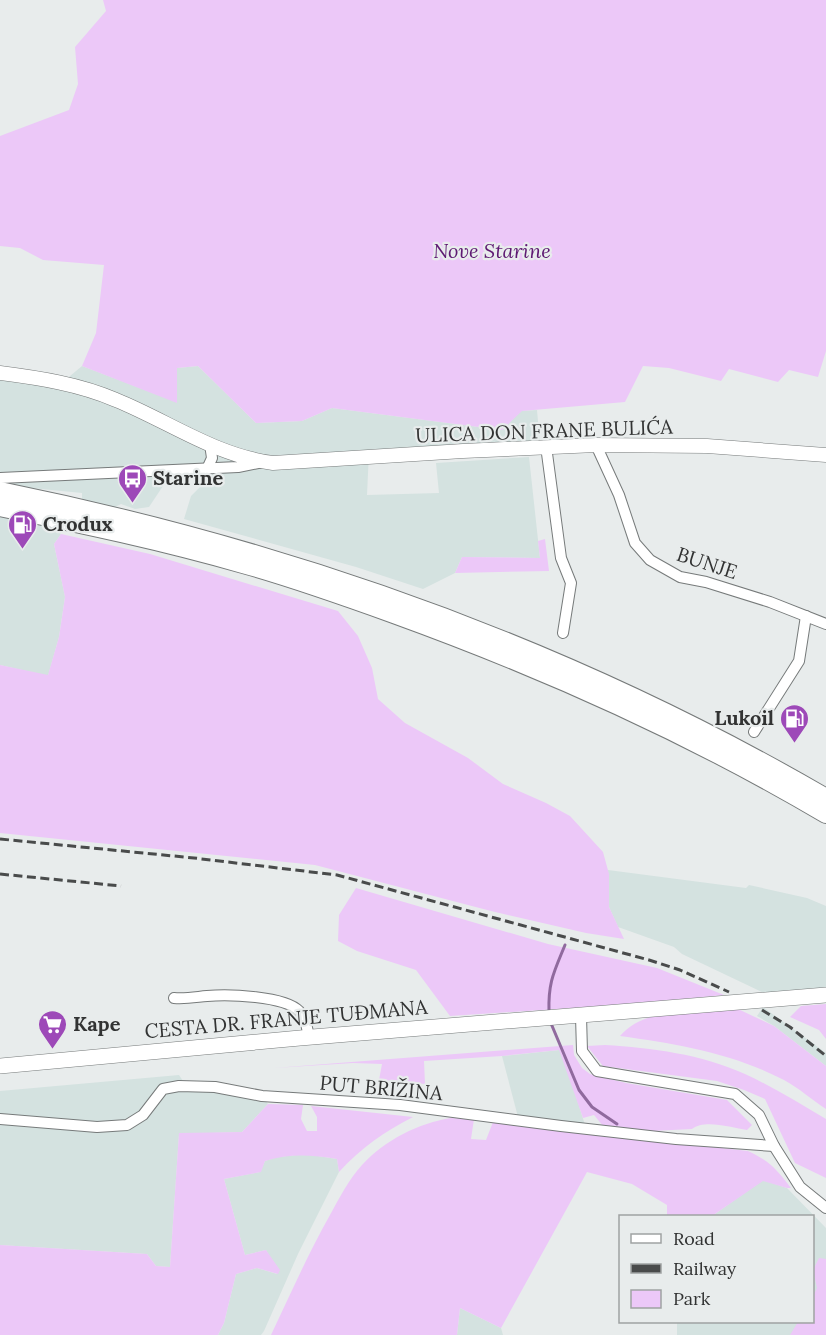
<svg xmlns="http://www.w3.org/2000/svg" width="826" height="1335" font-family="Lora,serif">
<rect width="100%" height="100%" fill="#e8ecec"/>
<g fill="#d4e2e0">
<path d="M82 366 177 402V368L198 366 256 423 302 421 332 408 502 430 521 411 537 410 540 444 369 452 367 495 439 493 436 463 529 457 540 558 462 557 455 573 423 589 356 567 184 519 191 496 204 483 195 478 167 480 149 507 135 509 121 504 111 509 82 502V493L11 486 0 482V377L58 386Z"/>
<path d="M0 514 50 524 61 534 54 544 65 597 59 637 48 676 0 665Z"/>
<path d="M608 870 746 888 749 885 807 898 826 906V988L766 994 682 954 674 947 618 927 609 907Z"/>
<path d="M763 1007 826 1053V1066L774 1026 757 1016Z"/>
<path d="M560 1050 574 1090 585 1125 518 1117 502 1056Z"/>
<path d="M179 1075 183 1081 216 1083 258 1091 268 1104 242 1132 179 1134 170 1267 156 1266 147 1254 0 1245V1091Z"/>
<path d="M305 1154 337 1159 339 1172 298 1254 264 1331 261 1335H218L224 1323 236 1274 257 1268 277 1274 266 1250 245 1255 224 1179 260 1172 265 1161 277 1157Z"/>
<path d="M763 1180 787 1188 826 1228V1335H677V1322H812V1216H712Z"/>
<path d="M460 1308 501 1328 503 1335H457Z"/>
</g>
<g fill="#ecc8f8">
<path d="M103 0H826V351L818 377 789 370 778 382 729 369 721 381 669 368 643 366 625 402 522 411 502 430 332 408 302 421 256 423 198 366 177 368V403L82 366 96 333 104 265 43 260 20 248 0 246V136L69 110 78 84 75 47 106 11Z"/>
<path d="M61 534 150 554 338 611 358 636 372 668 378 699 405 723 468 758 503 784 546 803 570 816 603 852 609 874V907L624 939 586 933 491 911 315 865 0 833V665L48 675 59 637 65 597 54 544Z"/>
<path d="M545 539 549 571 455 573 462 557 540 558 538 541Z"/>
<path d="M356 888 548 944 657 968 724 995 631 1004 450 1016 416 970 357 951 338 941 339 915Z"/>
<path d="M826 1004V1039L819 1030 790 1017 801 1006Z"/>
<path d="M738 1009 774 1026 826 1066V1109C812 1100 799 1088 784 1080 732 1053 677 1044 620 1036 645 1006 702 1011 738 1009Z"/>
<path d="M573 1045 574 1055 582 1068 590 1074 626 1083 727 1100 752 1125 747 1130C732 1128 705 1119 692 1129L652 1131 603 1126 594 1115 583 1118 559 1050 502 1056 424 1061 425 1084 379 1080 382 1064 353 1063 274 1068Z"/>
<path d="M605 1045C652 1048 701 1054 745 1074 773 1087 799 1103 826 1119V1178L795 1163 765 1099 744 1090 717 1081 603 1066 587 1046Z"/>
<path d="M268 1104 303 1105 301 1119 307 1131H317V1117L311 1106 413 1117C385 1131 361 1148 339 1172L337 1159C312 1155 290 1153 265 1161L261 1172 224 1179 245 1255 266 1250 280 1270 278 1274 257 1268 236 1274 224 1323 218 1335H0V1245L147 1254 156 1266 170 1267 179 1133 242 1132Z"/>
<path d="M451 1118 474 1119 471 1139 486 1140 493 1122 748 1151C771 1162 776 1169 791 1188H787L763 1181 712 1216H667V1205L632 1184 587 1172 501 1328 460 1308 457 1335H271C290 1295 308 1254 330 1215 340 1197 349 1179 362 1165 385 1140 419 1123 451 1118Z"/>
<path d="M819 1258 826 1259V1335H790L798 1322H812L813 1296 817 1288 813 1270Z"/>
</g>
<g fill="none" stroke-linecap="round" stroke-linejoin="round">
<g stroke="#906a9e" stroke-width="3">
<path d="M549 1012C548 982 554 972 565 945"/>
<path d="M550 1021 579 1090 592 1107 617 1124"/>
</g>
<defs>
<g id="minor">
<path d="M596 445 619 495 635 543 650 560 680 577 706 582 770 602 826 624"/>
<path d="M546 446 561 558 571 583 563 633"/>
<path d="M207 469 212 458 210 444"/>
<path d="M0 478 238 467 263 462"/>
<path d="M754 732 799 661 806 616"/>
<path d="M174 998C186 999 196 997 207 996 228 994 285 996 299 1011 306 1018 307 1028 309 1037"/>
<path d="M581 1016 582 1051 597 1071 735 1094 759 1115 774 1146 800 1187 826 1208"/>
<path d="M0 1119 97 1127 127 1125 143 1115 163 1089 179 1086 215 1087 262 1096 400 1105 561 1126 676 1139 774 1146"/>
</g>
<path id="tertiary" d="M0 373C39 378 79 384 116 400 168 421 216 456 273 463L463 451 596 445 707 446 826 455"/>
<path id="secondary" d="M0 1066 300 1038 826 995"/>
<g id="trunk">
<path d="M0 491C290 550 570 649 826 798"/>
<path d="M0 507C82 524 163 541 243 564 294 578 344 596 394 614 543 668 689 733 826 814"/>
</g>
</defs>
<use href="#minor" stroke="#767a7a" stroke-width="12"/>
<use href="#tertiary" stroke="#767a7a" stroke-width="15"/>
<use href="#secondary" stroke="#767a7a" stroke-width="16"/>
<use href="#trunk" stroke="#767a7a" stroke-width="20"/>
<use href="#minor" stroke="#fff" stroke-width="10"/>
<use href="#tertiary" stroke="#fff" stroke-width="14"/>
<use href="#secondary" stroke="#fff" stroke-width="15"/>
<use href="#trunk" stroke="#fff" stroke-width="18"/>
<g stroke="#494b4b" stroke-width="3" stroke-dasharray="9 4.5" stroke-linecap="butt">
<path d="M0 839 194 858 337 875 649 960 680 970 729 992"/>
<path d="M0 874 121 886"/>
<path d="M762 1010 790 1027 826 1056"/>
</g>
</g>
<defs>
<symbol id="bus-pin" viewBox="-11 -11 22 30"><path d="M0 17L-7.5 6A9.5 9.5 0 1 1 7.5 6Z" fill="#9d49b8" stroke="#e8ecec"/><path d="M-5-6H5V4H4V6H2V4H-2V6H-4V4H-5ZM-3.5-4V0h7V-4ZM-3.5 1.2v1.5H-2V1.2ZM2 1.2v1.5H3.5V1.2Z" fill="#fff"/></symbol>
<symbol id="fuel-pin" viewBox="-11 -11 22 30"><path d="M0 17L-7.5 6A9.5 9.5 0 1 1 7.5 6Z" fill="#9d49b8" stroke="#e8ecec"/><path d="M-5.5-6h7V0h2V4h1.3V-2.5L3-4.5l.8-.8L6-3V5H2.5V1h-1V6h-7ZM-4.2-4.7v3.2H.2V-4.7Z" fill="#fff"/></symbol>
<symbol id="supermarket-pin" viewBox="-11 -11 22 30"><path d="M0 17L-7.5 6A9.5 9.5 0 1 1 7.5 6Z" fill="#9d49b8" stroke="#e8ecec"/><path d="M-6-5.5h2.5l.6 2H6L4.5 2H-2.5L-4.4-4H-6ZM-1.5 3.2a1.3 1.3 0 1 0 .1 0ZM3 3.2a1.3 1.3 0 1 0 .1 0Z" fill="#fff"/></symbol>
</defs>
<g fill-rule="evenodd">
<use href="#bus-pin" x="116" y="462" width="33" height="45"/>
<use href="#fuel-pin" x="6" y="508" width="33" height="45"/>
<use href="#fuel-pin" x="778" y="702" width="33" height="45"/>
<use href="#supermarket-pin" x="36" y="1008" width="33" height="45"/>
</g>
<g text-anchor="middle" stroke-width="4.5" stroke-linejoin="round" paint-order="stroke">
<g font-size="20" font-style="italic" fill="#5e1972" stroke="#e8ecec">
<text x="492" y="258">Nove Starine</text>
</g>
<g font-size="20" fill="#323333" stroke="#e8ecec">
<text transform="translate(544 431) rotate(-2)" y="7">ULICA DON FRANE BULIĆA</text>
<text transform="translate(707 563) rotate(18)" y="7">BUNJE</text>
<text transform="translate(286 1019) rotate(-5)" y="7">CESTA DR. FRANJE TUĐMANA</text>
<text transform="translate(381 1088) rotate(5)" y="7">PUT BRIŽINA</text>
</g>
<g font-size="20" font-weight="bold" fill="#323333" stroke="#e8ecec" text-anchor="start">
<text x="153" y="485">Starine</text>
<text x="43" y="531">Crodux</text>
<text x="774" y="725" text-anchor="end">Lukoil</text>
<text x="73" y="1031">Kape</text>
</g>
</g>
<rect x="619" y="1215" width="195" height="108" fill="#e8ecec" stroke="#9fa2a2" stroke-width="1.5"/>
<rect x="631" y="1234" width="30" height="9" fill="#ffffff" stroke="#9fa2a2" stroke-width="1.5"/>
<text x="673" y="1245" font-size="18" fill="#323333">Road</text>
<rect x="631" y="1264" width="30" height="9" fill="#494b4b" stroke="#9fa2a2" stroke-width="1.5"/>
<text x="673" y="1275" font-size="18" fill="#323333">Railway</text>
<rect x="631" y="1290" width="30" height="18" fill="#ecc8f8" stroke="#9fa2a2" stroke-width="1.5"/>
<text x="673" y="1305" font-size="18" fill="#323333">Park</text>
</svg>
